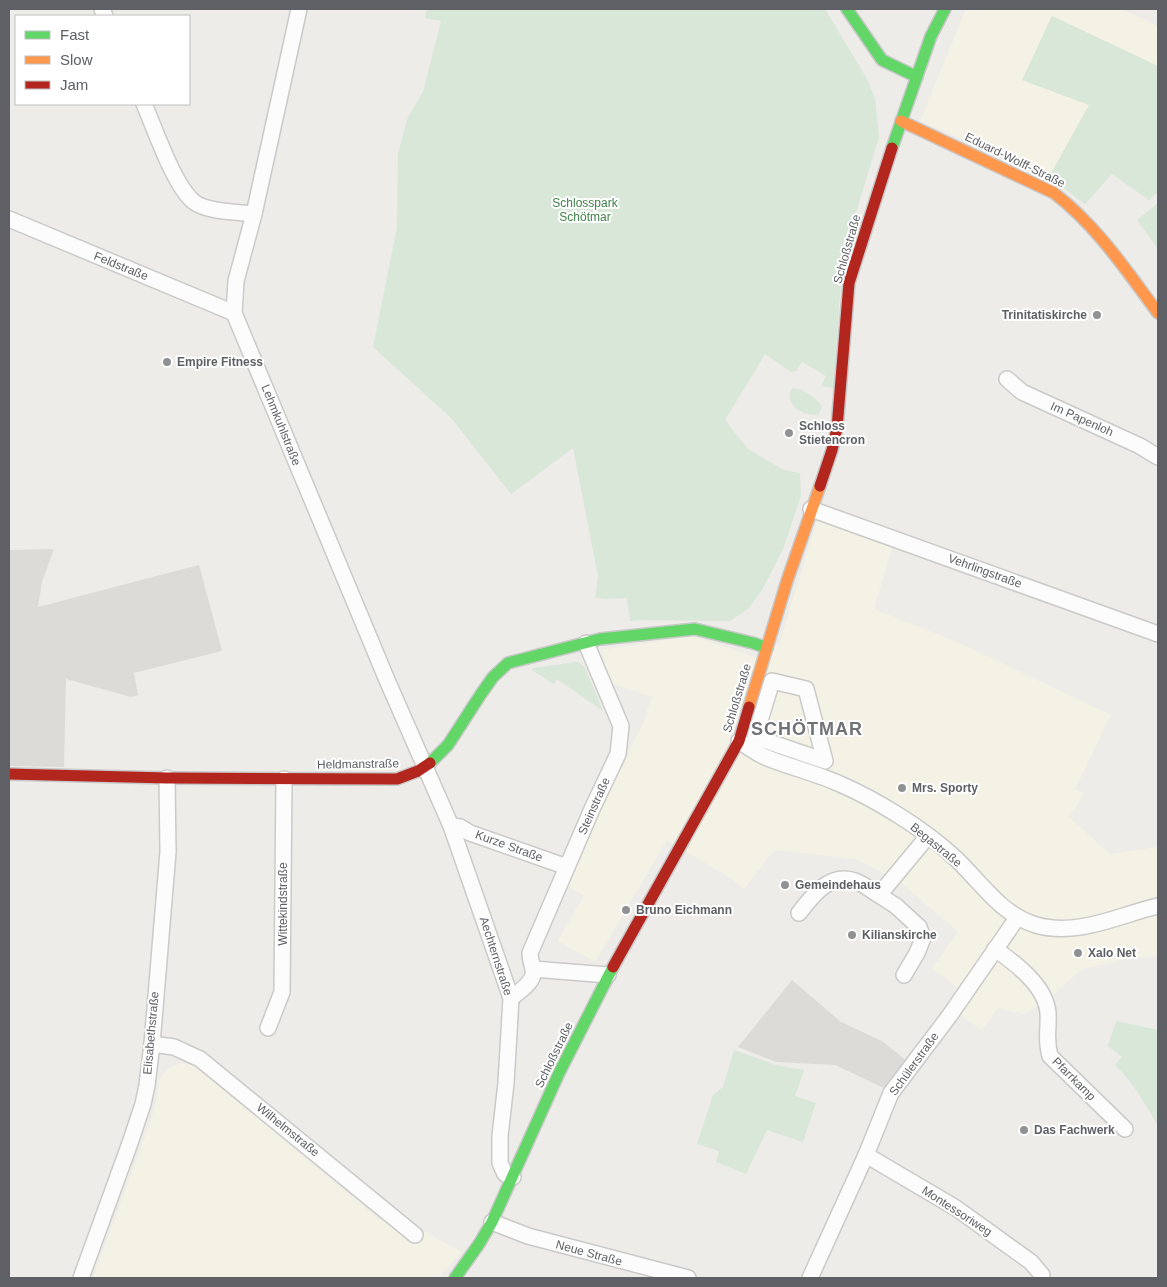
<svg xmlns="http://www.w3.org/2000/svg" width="1167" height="1287" font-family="Arial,sans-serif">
<rect width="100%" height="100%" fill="#edece8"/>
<g fill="#f4f2e4">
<path d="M966 9H1121L1158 26V66L1052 16 1090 105 1049 177 920 121Z"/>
<path d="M818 517 893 544 874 609 957 642 1111 715 1075 789 1084 794 1069 817 1110 854 1158 847V956L1131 958 1082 969 1047 1000 1024 1014 998 1008 982 1030 956 1012 968 995 932 969 958 932 899 881 856 859 774 850 744 889 727 876 667 840 595 962 558 941 584 895 564 884 642 726 652 697 611 683 601 650 692 636 758 658 780 642Z"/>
<path d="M182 1063 194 1066 380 1220 392 1206 420 1229 462 1252 438 1278H93L154 1112 160 1078 169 1068Z"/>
</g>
<path fill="#dcdbd8" d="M54 549 42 582 38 607 199 565 222 651 134 673 138 695 131 697 66 679 64 767 9 766V550Z"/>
<path fill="#dddbd7" d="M792 980 841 1022 882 1041 907 1061 886 1089 835 1065 776 1062 738 1047Z"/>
<g fill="#d8e7d7">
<path d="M427 9H825L867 79 875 99 879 137 843 255 833 388 821 386 826 376 802 362 796 371 791 372 765 354 725 420 748 449 784 470 800 473 801 496 783 549 762 590 749 608 730 621 642 620 630 621 627 598 606 599 595 598 598 576 573 448 511 494 452 419 373 347 397 227 398 153 408 117 423 92 441 21 425 18Z"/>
<path d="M1052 16 1158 66V192L1149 200 1112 174 1085 204 1049 177 1089 105 1022 80Z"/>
<path d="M1158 203V249L1137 220Z"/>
<path d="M792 388C805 390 814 396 822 406L819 414C805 418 782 404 792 388Z"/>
<path d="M576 662 580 663 585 668 603 711 557 679 554 684 532 670 533 668Z"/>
<path d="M1116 1021 1158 1030V1126C1145 1104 1134 1083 1115 1065L1122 1057 1108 1046Z"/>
<path d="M734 1050 776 1065 804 1070 795 1096 816 1103 803 1142 767 1130 746 1174 716 1162 719 1151 697 1144 713 1095 723 1087Z"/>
</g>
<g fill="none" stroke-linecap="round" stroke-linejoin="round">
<defs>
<g id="street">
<path d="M102 9 105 16"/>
<path d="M299 9 254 214 236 281 234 313 387 680 451 826 511 998 506 1083 500 1136V1163L505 1174 513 1177"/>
<path d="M144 104C155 129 174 186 194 202 207 212 237 212 254 214"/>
<path d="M9 219 234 313"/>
<path d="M1007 379 1022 392 1140 446 1158 457"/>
<path d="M811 509 1158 634"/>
<path d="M772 681 806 689 825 761 755 737Z"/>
<path d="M739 741C747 746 756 753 765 757 789 767 816 773 840 784 877 800 922 828 952 855 979 879 999 914 1036 925 1077 937 1119 915 1158 906"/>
<path d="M451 826 460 827 470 833 567 867"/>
<path d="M799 913C812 896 830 872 855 881 864 884 872 891 879 895"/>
<path d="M995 949C1015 963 1046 986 1048 1013 1049 1031 1045 1038 1050 1056L1125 1129"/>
<path d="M533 969 608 975"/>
<path d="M904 975 917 953 923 938 919 927 896 906 879 895 928 836"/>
<path d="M511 998C519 992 536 981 533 969 532 963 530 960 530 953L592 809 618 754 621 726 586 643"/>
<path d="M268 1028 282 992 284 779"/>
<path d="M152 1044 174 1047 200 1059 415 1235"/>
<path d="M866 1155 956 1208 1031 1262 1042 1275"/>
<path d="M492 1222 528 1236 688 1278"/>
<path d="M81 1278 130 1143 143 1104 147 1085 152 1044 168 852 167 778"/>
<path d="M810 1278 866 1155 891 1093 950 1015 1017 918"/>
</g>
<g id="fast">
<path d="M847 9 882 60 917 77"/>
<path d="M892 148 931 36 945 9"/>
<path d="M430 763 448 745 481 694 493 677 508 663 600 639 695 629 753 643 767 648"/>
<path d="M455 1278 479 1244 492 1222 559 1073 613 967"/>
</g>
<g id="slow">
<path d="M901 121 1054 193C1097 226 1126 270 1158 313"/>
<path d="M749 707 787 581 820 486"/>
</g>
<g id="jam">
<path d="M820 486 832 450 837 428 849 283 892 148"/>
<path d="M9 774 167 778 397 779 418 771 430 763"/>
<path d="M613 967 739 741 749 707"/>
</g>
</defs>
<use href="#street" stroke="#cacac9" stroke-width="18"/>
<use href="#fast" stroke="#c8c8c9" stroke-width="14"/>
<use href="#slow" stroke="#c8c8c9" stroke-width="14"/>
<use href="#jam" stroke="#c8c8c9" stroke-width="14"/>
<use href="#street" stroke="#fcfcfc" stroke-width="15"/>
<use href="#fast" stroke="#63d668" stroke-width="11"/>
<use href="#slow" stroke="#ff974d" stroke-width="11"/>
<use href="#jam" stroke="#b3261e" stroke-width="11"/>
</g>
<g fill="#909193" stroke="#fff" stroke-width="2">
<circle cx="1097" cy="315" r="5"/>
<circle cx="167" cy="362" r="5"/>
<circle cx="789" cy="433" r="5"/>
<circle cx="902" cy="788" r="5"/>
<circle cx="785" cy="885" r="5"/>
<circle cx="626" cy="910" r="5"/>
<circle cx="852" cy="935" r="5"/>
<circle cx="1078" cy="953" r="5"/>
<circle cx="1024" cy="1130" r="5"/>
</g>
<g text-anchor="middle" stroke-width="4" stroke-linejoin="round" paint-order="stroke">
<g font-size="12" fill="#5e6065" stroke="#fff">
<text transform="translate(1015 160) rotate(26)" y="4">Eduard-Wolff-Straße</text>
<text transform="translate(847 249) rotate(-74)" y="4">Schloßstraße</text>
<text transform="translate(121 266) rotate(22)" y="4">Feldstraße</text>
<text transform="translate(1082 419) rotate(24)" y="4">Im Papenloh</text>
<text transform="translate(281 425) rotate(68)" y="4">Lehmkuhlstraße</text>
<text transform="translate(985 571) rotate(20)" y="4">Vehrlingstraße</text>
<text transform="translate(737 698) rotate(-73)" y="4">Schloßstraße</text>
<text transform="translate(358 764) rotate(-1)" y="4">Heldmanstraße</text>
<text transform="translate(594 806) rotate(-66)" y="4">Steinstraße</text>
<text transform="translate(936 845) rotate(39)" y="4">Begastraße</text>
<text transform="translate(509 846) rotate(20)" y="4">Kurze Straße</text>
<text transform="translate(283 904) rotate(-90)" y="4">Wittekindstraße</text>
<text transform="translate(496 956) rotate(72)" y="4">Aechternstraße</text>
<text transform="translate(151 1033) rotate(-85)" y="4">Elisabethstraße</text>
<text transform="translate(554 1055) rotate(-64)" y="4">Schloßstraße</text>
<text transform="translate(914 1064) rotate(-54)" y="4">Schülerstraße</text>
<text transform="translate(1074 1079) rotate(45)" y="4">Pfarrkamp</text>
<text transform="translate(288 1130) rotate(39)" y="4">Wilhelmstraße</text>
<text transform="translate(957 1211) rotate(33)" y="4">Montessoriweg</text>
<text transform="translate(589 1253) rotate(15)" y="4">Neue Straße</text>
</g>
<g font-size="12" fill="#41814a" stroke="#fff">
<text x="585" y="207">Schlosspark<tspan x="585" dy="14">Schötmar</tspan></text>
</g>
<g font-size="12" font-weight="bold" fill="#5e6065" stroke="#fff" text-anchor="start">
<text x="1087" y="319" text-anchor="end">Trinitatiskirche</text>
<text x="177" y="366">Empire Fitness</text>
<text x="799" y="430">Schloss<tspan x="799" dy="14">Stietencron</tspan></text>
<text x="912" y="792">Mrs. Sporty</text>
<text x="795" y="889">Gemeindehaus</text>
<text x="636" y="914">Bruno Eichmann</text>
<text x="862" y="939">Kilianskirche</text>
<text x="1088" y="957">Xalo Net</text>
<text x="1034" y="1134">Das Fachwerk</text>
</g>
<g font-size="18" font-weight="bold" letter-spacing="1" fill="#6f7277" stroke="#fff">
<text x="807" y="735">SCHÖTMAR</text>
</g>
</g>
<rect width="1167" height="1287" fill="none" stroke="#5e6065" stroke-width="20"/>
<rect x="15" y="15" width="175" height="90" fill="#ffffff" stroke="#bfbfc1"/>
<rect x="25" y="31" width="25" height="8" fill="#63d668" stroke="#bfbfc1"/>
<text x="60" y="40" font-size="15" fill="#5e6065">Fast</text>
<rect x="25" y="56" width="25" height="8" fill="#ff974d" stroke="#bfbfc1"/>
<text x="60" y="65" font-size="15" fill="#5e6065">Slow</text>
<rect x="25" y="81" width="25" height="8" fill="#b3261e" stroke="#bfbfc1"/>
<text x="60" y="90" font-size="15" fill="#5e6065">Jam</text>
</svg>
